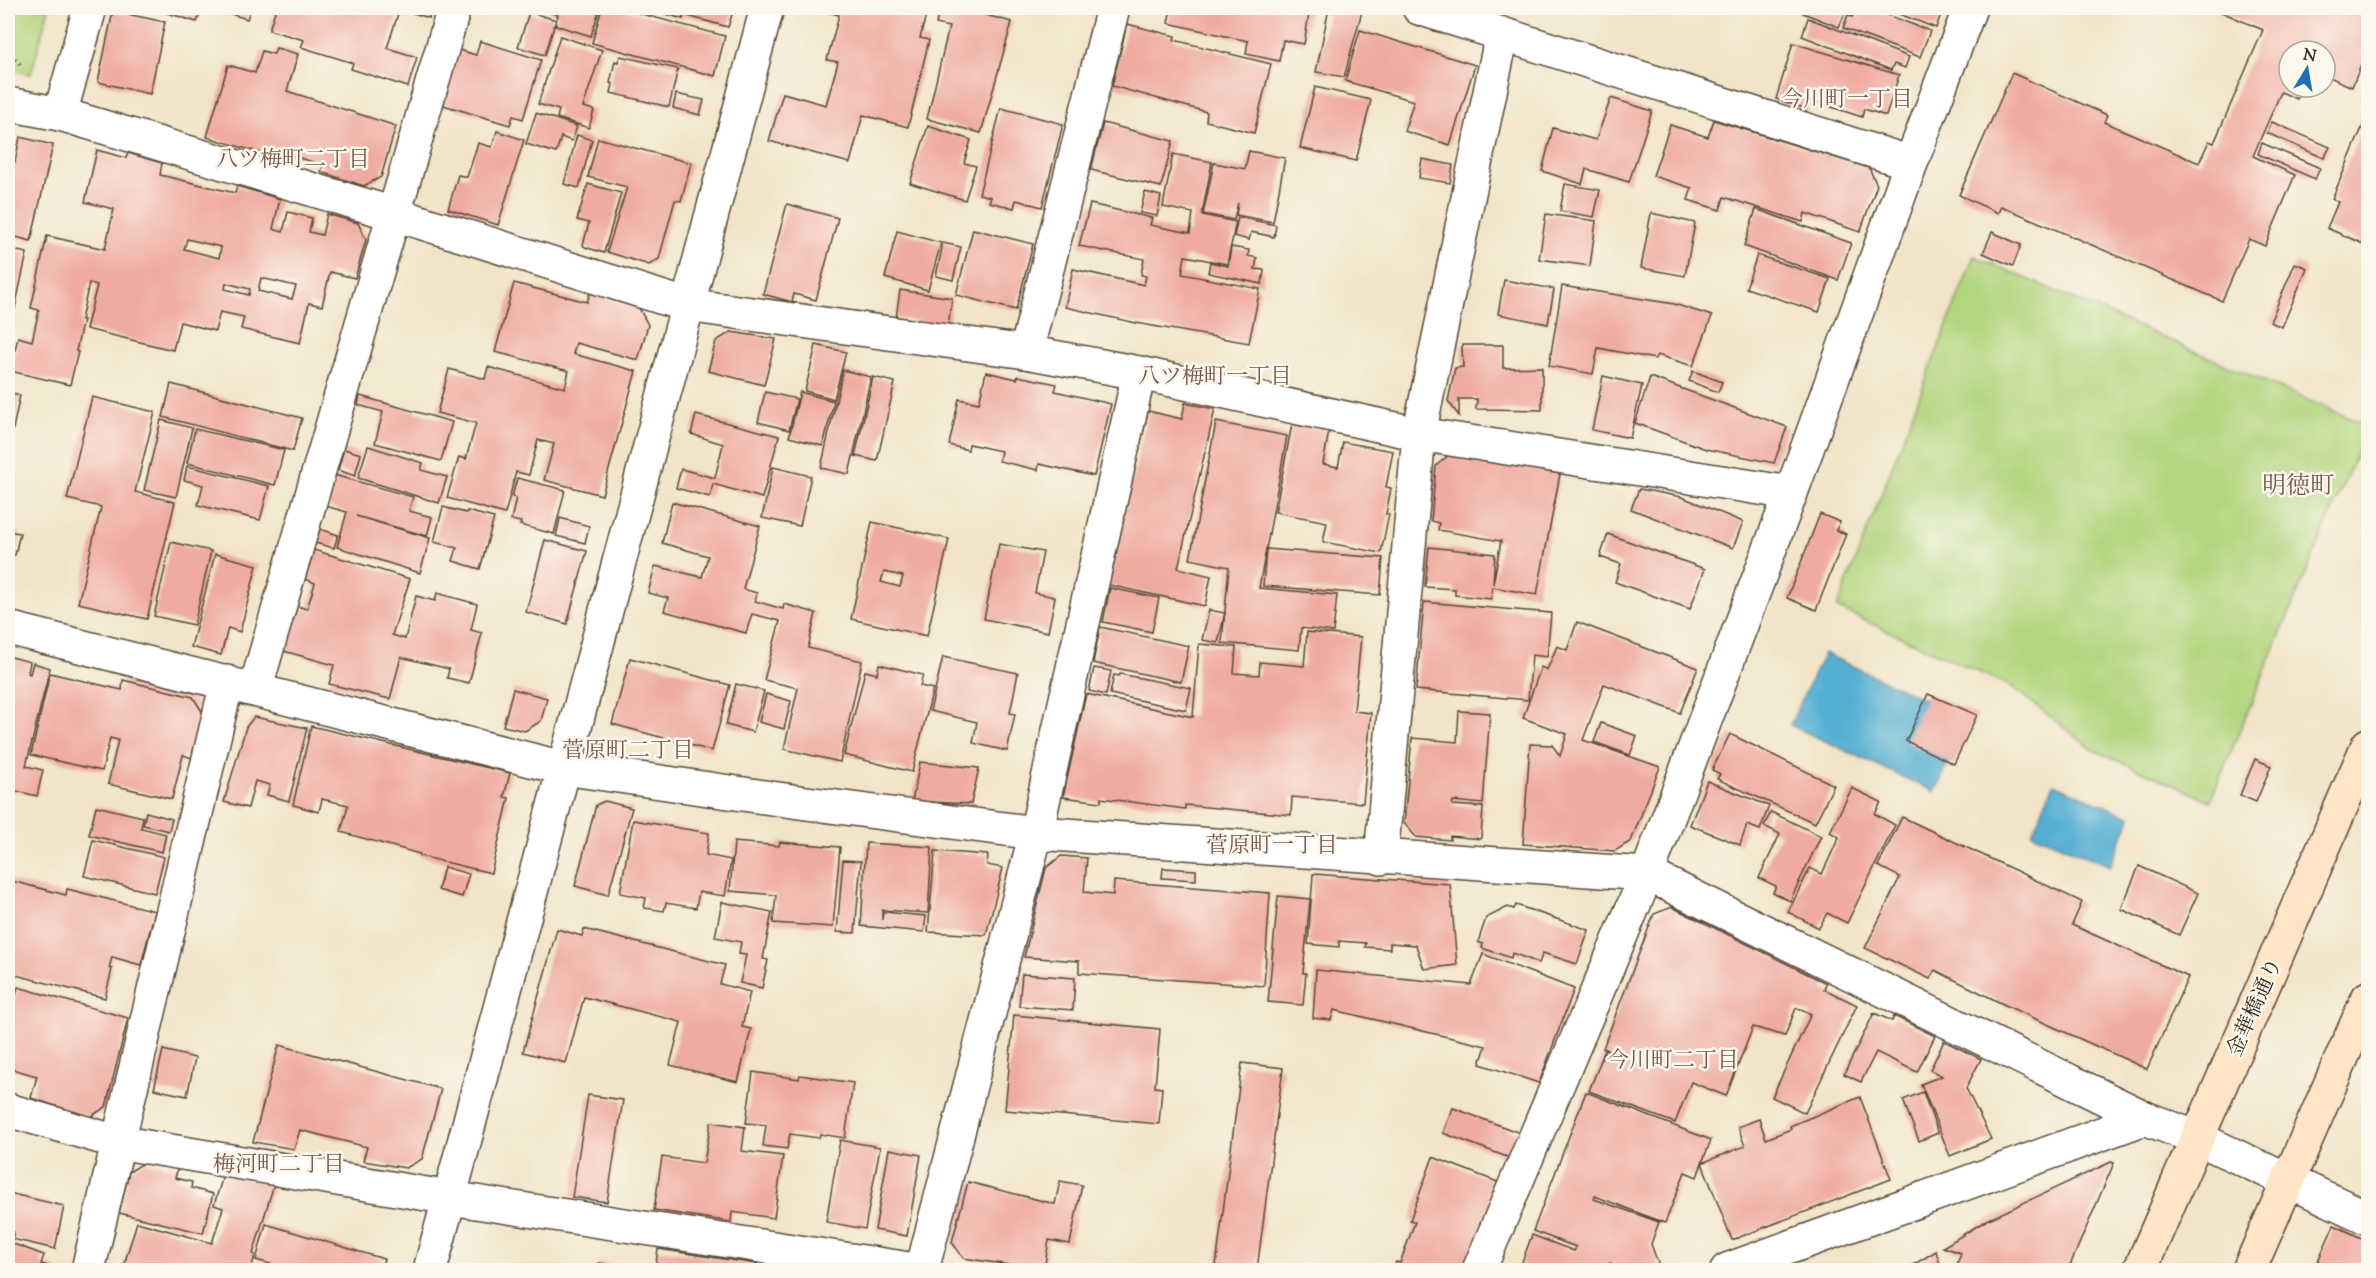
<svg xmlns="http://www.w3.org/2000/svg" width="2376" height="1278" font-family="'Sorts Mill Goudy','Noto Serif JP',serif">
<rect width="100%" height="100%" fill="#fbf7ec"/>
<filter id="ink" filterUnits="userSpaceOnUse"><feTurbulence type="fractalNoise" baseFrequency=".0167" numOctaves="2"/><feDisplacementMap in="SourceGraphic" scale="12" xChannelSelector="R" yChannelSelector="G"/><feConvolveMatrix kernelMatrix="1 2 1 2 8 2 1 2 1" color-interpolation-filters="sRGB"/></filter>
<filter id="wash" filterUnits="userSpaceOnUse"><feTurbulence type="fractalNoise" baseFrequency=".008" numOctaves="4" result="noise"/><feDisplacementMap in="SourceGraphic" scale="24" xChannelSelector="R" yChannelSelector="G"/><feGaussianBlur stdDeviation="1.35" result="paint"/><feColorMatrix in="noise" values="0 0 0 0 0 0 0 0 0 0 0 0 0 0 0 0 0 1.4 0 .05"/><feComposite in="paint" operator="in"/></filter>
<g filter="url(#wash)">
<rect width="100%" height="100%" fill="#f1e4c8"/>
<g fill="#b2d67f" stroke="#76804e" stroke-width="1.5">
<path d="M8 8H49L31 74 8 69Z"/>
<path d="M1974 256 2368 426 2210 801 2092 749 2012 687 1837 608Z"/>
</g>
<g fill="#55afd2" stroke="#486c78" stroke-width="1.5">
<path d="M1824 653 1969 720 1935 792 1790 725Z"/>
<path d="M2054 784 2131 817 2110 866 2032 833Z"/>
</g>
<g id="blocks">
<g fill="#efaba1" fill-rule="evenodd">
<path d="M151 8H202L197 22Z"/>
<path d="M212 8H251L247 19Z"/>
<path d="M276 8H376L398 14 387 48 417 57 408 87 351 69 353 63 301 47 304 40 269 30Z"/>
<path d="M397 8H432L429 18Z"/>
<path d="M536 8H600L591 36 555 25 558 15Z"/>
<path d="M602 8H619L725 36 715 76 592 43Z"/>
<path d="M645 8H734L728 27 684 15 683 19Z"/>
<path d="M825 8H928L920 38 929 40 908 127 863 115 850 163 769 141 783 93 826 105 838 62 827 60 839 15 824 11Z"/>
<path d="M940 8H968L967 10 1012 22 981 133 927 119 949 27 936 24Z"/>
<path d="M1171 8H1310L1304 44 1283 40 1279 61 1246 54 1248 41 1168 23Z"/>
<path d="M1329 8H1345L1362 11 1344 77 1316 72Z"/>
<path d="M1805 8H1847L1839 27 1803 13Z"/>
<path d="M1855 8H1869L1930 31 1920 57 1843 28 1848 15 1852 17Z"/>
<path d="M1883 8H1943L1936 28Z"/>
<path d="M2212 8H2368V48L2352 87 2325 75V51H2289V63L2285 72 2289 74V87H2302L2297 99 2281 92 2253 156 2295 175 2265 246 2249 239 2222 301 2001 206 1998 213 1959 195 2012 73 2107 115 2104 122 2199 163 2209 141 2214 143 2263 30Z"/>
<path d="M113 11 165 22 150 94 98 82Z"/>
<path d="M529 12 556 20 545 55 518 47Z"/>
<path d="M1808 18 1909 57 1905 68 1894 64 1891 70 1802 36Z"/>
<path d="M1127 24 1175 36 1174 40 1271 64 1254 133 1206 121 1207 112 1112 86Z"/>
<path d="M1360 30 1475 65 1450 145 1404 131 1414 101 1345 81Z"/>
<path d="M560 36 602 50 583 107 594 110 589 128 557 118 559 110 538 104Z"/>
<path d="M480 41 541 60 523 119 513 116 510 125 443 105 459 50 476 55Z"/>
<path d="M1793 43 1899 75 1886 116 1864 109 1862 117 1810 100 1807 109 1776 99Z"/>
<path d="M276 48 298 54 287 91 396 126 381 177 364 186 321 172 323 165 269 149 267 155 207 137 228 65 255 73 262 51 274 54Z"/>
<path d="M620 56 678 69 669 107 611 93 613 84 610 83 615 61 618 62Z"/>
<path d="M1315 87 1371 100 1356 161 1300 148Z"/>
<path d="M676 94 704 100 700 115 673 108Z"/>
<path d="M1611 98 1652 111 1629 182 1586 169 1582 184 1542 171 1553 128 1596 140Z"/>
<path d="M1001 108 1063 124 1042 207 1016 200 1014 208 989 202 991 197 979 194Z"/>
<path d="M536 113 577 126 572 141 561 137 556 153 526 144Z"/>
<path d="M2368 114V246L2327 228 2338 202 2332 199Z"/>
<path d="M1714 120 1869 168 1877 185 1860 232 1805 213 1803 222 1724 197 1720 210 1688 200 1692 188 1653 176 1670 125 1708 137Z"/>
<path d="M2272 122 2330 147 2324 158 2267 133Z"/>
<path d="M1103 123 1173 141 1161 187 1091 170Z"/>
<path d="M928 126 971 140 964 163 976 166 965 200 910 183Z"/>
<path d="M497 131 524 140 498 225 448 209 458 175 467 177 478 143 492 147Z"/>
<path d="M577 135 592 140 579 188 564 184Z"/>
<path d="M20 137 53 145 31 241 8 235V160L15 162Z"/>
<path d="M598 138 691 163 681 201 675 200 659 259 649 265 607 252 627 187 588 177Z"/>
<path d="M2262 143 2320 168 2315 179 2258 154Z"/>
<path d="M97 150 126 158 128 153 162 163 160 175 235 193 237 186 280 199 273 229 283 232 288 212 312 218 309 232 322 235 327 214 358 223 366 240 355 278 330 272 322 306 309 303 300 343 241 329 244 317 220 312 215 331 180 322 173 350 86 329 97 285 89 283 81 320H83L76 351 78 352 70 385 10 371 18 337 32 341 39 310 31 308 47 236 105 249 114 209 85 202ZM187 239 221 247 219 258 184 249ZM261 278 296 286 292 299 258 291ZM226 283 250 289 249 295 225 289Z"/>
<path d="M1249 151 1285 158 1273 222 1236 215 1238 203 1234 220 1203 214 1214 163 1245 169Z"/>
<path d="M1173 154 1212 162 1202 215 1236 222 1227 264 1185 256 1182 274 1260 289 1249 343 1136 323 1065 307 1073 269 1144 285 1146 276 1141 275 1144 259 1079 246 1090 204 1152 218 1150 225 1190 233 1193 213 1163 207Z"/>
<path d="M1422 159 1453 165 1450 183 1419 178Z"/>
<path d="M588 184 621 193 604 253 585 247 583 245 589 223 577 220Z"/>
<path d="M1565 184 1600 190 1594 217 1560 211Z"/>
<path d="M1145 192 1161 196 1157 216 1140 213Z"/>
<path d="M787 204 838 218 816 300 794 294 792 302 763 294Z"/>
<path d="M1756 209 1851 243 1838 280 1744 246Z"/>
<path d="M1651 213 1695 223 1685 276 1641 268Z"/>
<path d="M1546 214 1596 221 1590 266 1539 259Z"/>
<path d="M1238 217 1276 225 1274 237 1251 232 1249 240 1234 236Z"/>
<path d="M973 229 1033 244 1016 310 956 295Z"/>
<path d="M897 231 941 243 928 290 885 278Z"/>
<path d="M1992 232 2021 245 2013 266 1983 253Z"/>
<path d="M943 243 961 247 953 280 936 276Z"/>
<path d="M1231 247 1249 250 1248 256 1257 258 1255 269 1264 270 1262 284 1208 273 1210 262 1228 266Z"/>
<path d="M8 249 27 253 13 317 8 316Z"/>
<path d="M1757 255 1830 279 1819 312 1746 288Z"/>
<path d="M2295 263 2307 268 2282 327 2270 322Z"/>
<path d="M1504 280 1554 289 1548 324 1498 314Z"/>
<path d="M514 283 587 302 590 293 639 308 648 325 638 360 576 343 573 354 636 371 602 495 544 480 554 444 538 440 529 475 516 472 505 514 447 498 459 457 466 459 476 423 437 413 449 369 485 379 488 367 565 388 569 371 495 352Z"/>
<path d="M1562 286 1674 304 1712 316 1693 366 1657 355 1655 359 1598 348 1593 374 1549 366Z"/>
<path d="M900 290 952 298 948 326 896 318Z"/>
<path d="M731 332 776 339 764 385 708 371 716 341Z"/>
<path d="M816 345 846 352 834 399 805 391Z"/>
<path d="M1462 345H1503V368L1542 367V410L1476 409 1477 399H1459V416L1448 401 1455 368 1463 367Z"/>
<path d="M843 370 871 377 849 474 821 468Z"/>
<path d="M1693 371 1722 382 1718 392 1689 381Z"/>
<path d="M986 372 1017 379 1018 376 1057 384 1055 391 1111 404 1094 476 1039 464 1038 470 999 461 1001 451 969 444 968 450 949 445 959 399 979 403Z"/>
<path d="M1603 376 1642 385 1630 438 1592 430Z"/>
<path d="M873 377 895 382 877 461 855 456Z"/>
<path d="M1650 377 1787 427 1774 463 1706 449 1635 423Z"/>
<path d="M171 384 302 418 293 451 163 417Z"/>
<path d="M8 392 20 395 13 429 8 427Z"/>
<path d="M765 392 797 399 789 430 758 422Z"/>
<path d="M800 392 834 401 823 446 789 437Z"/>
<path d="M360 396 452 422 441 461 375 443 383 412 358 405Z"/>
<path d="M92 397 155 412 135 492 175 502 147 619 78 603 101 507 67 499Z"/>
<path d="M1185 403 1215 409 1178 568 1211 576 1205 606 1109 585 1148 411 1182 419Z"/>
<path d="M696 415 779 436 762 498 713 484 710 497 676 488 681 469 715 478 723 444 691 434Z"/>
<path d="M161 420 192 428 176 497 144 490Z"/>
<path d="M1216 422 1287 436 1259 588 1337 595 1333 632 1301 628 1299 650 1222 643 1229 567 1190 559Z"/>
<path d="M1292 424 1329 431 1323 464 1338 467 1343 442 1393 451 1386 487 1391 488 1386 514H1389L1381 553 1323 542 1327 522 1275 512Z"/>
<path d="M195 429 284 450 275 485 187 463Z"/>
<path d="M368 446 423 463 421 470 447 477 439 503 358 478Z"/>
<path d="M344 449 361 454 355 476 338 470Z"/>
<path d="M1451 453 1560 474 1537 595 1492 587 1491 599 1455 595V589L1425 587 1429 547 1495 554 1493 584 1501 541 1438 530 1439 523 1431 521 1436 466Z"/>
<path d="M187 466 269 486 260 520 198 505 203 485 184 480Z"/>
<path d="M773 467 811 476 800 526 762 518Z"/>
<path d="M334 475 413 497 409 511 432 517 427 536 356 516 430 538 420 573 337 547 347 512 325 506Z"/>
<path d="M517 478 565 490 554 534 520 525 521 522 511 520 516 498 512 497Z"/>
<path d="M1639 489 1682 497 1743 522 1733 548 1631 509Z"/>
<path d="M672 502 760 526 743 589 757 593 755 601 783 609 784 604 816 613 808 648 862 661 840 762 784 749 798 688 764 680 780 621 752 614 746 633 664 611 668 598 648 593 655 566 702 577 708 556 662 543Z"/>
<path d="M443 507 466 513 467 511 494 518 480 569 453 561 457 548 434 542Z"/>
<path d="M1820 514 1840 522 1836 530 1846 534 1816 610 1787 598Z"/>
<path d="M560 518 589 526 585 543 556 536Z"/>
<path d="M872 522 949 539 927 636 851 619ZM884 572 903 576 900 587 881 582Z"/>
<path d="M320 529 338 535 334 548 315 543Z"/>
<path d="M8 531 20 533 15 555 8 554Z"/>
<path d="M1608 534 1705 569 1690 609 1615 582 1621 564 1600 557Z"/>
<path d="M545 540 587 551 567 624 526 612Z"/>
<path d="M171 542 211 551 194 625 154 616Z"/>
<path d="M999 544 1043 552 1035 593 1055 597 1048 632 984 619Z"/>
<path d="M1266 549 1383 558 1380 595 1263 586Z"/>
<path d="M314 550 410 579 392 635 405 639 416 596 435 601 437 593 477 604 471 630 482 633 469 683 447 678 449 669 401 657 390 699 329 684 334 665 280 650 294 605 307 609 315 583 305 579Z"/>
<path d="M215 554 257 565 240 632 228 628 221 655 191 647Z"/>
<path d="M1110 588 1159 598 1152 632 1103 622Z"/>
<path d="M1424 602 1551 613 1547 657 1532 655 1528 700 1416 690Z"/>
<path d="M1209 610 1225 613 1218 643 1202 640Z"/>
<path d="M1577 622 1698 668 1680 713 1604 684 1583 740 1660 767 1631 841 1615 851 1523 844 1530 744 1552 745 1560 756 1567 734 1523 718 1541 667 1547 670 1557 646 1567 650Z"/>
<path d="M1100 627 1189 646 1181 682 1093 663Z"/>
<path d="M1307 632 1361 637 1354 711 1371 713 1363 803 1292 797 1291 815 1185 805V809L1101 798V802L1063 797 1086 694 1193 717 1199 644 1236 647 1234 673 1259 675 1260 662 1304 666Z"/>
<path d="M8 656 30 662 28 673 30 674 33 663 50 668 26 766 43 770 37 796 8 789Z"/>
<path d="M943 657 1018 673 1010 713 1015 714 1007 751 973 743 977 722 930 711Z"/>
<path d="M630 658 730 685 712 751 612 724Z"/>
<path d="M879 664 923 675 920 686 933 689 912 772 844 755 865 671 877 674Z"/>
<path d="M1094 668 1111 671 1106 695 1089 691Z"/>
<path d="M50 673 122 690 123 680 193 697 203 713 192 758 183 755 172 799 108 784 118 740 110 738 102 771 31 755Z"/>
<path d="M1120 674 1191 688 1186 710 1110 694 1114 675 1119 676Z"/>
<path d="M736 684 764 691 753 732 726 725Z"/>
<path d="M513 689 547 698 541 721 525 731 503 726Z"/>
<path d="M766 694 791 701 784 729 759 722Z"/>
<path d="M1928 694 1977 715 1954 764 1906 741Z"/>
<path d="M1459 711 1490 713 1483 804 1453 801 1452 805 1483 807 1481 839 1450 836V840L1416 837 1404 823 1412 738 1457 742Z"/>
<path d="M254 717 307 728 289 801 267 795 270 785 255 781 248 808 224 802 246 727Z"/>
<path d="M1601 723 1637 736 1630 755 1594 742Z"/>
<path d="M311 726 510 773 504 797 509 798 491 873 420 856V854L341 832 348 805 322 799 319 812 293 805Z"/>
<path d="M1730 734 1834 785 1815 823 1717 779 1720 774 1712 770Z"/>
<path d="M2255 759 2271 766 2256 802 2240 795Z"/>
<path d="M920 762 979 768 971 804 912 801Z"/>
<path d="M1707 781 1769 806 1760 830 1747 825 1740 845 1690 825Z"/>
<path d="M1852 788 1881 802 1875 814 1895 825 1847 923 1827 913 1819 928 1788 912 1810 868 1822 874 1839 837 1830 832Z"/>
<path d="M605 801 632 808 608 895 575 886 596 805Z"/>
<path d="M96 806 143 817 141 828 166 834 162 852 89 835Z"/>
<path d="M146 812 172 819 169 831 143 825Z"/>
<path d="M1771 812 1821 836 1790 901 1773 893 1776 886 1759 878 1780 834 1764 826Z"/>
<path d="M1902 817 2082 902 2072 925 2188 977 2147 1069 2007 1006 1935 970 1930 979 1865 948 1900 877 1878 866Z"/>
<path d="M633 820 709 833 706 855 731 860 725 896 699 892 696 908 666 903 664 911 644 908 646 898 620 893Z"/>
<path d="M93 840 164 857 155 893 84 876Z"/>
<path d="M734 842 779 846 780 842 840 847 833 927 773 923 776 895 730 891Z"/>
<path d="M866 843 932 847 928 913 882 910V920L883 912 926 916 924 932 861 926Z"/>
<path d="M935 851 988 855 987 865 1003 868 986 935 928 932Z"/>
<path d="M1061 856 1087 858 1084 892 1113 895 1114 881 1270 893 1264 986 1079 973V961L1024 957 1046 868Z"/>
<path d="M843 860 861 861 855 933 837 932Z"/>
<path d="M2139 866 2198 893 2179 935 2121 909Z"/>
<path d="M444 867 469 874 462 897 438 890Z"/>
<path d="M1163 868 1196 870V880L1162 878Z"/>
<path d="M1313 874 1450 884 1457 965 1424 969 1416 945 1390 943V949L1365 947 1366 943 1339 941V947L1308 944Z"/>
<path d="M8 880 66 895 67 889 155 911 141 965 112 957 109 968 112 969 105 998 8 973Z"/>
<path d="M1278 896 1310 899 1303 973H1306L1303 1005 1268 1002Z"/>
<path d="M722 902 772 912 763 959 768 960 762 988 740 983 746 955 739 954 741 942 715 937Z"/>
<path d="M1516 905 1589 930 1577 964 1543 953 1539 963 1512 953 1511 958 1482 948 1483 944 1478 942 1486 918 1508 907 1514 909Z"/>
<path d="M1672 907 1826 983 1824 989 1857 1005 1805 1113 1772 1097 1811 1014 1796 1008 1785 1036 1753 1027 1726 1096 1691 1082 1675 1123 1589 1091 1605 1050 1617 1054 1603 1048 1654 914Z"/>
<path d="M557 929 582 936 584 929 725 965 720 984 750 992 742 1027 751 1029 738 1082 670 1065 681 1022 584 997 566 1063 523 1052Z"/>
<path d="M1483 954 1574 989 1539 1083 1480 1064 1486 1046 1334 1010 1331 1020 1313 1018 1316 970 1471 985Z"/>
<path d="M1022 974 1075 978 1073 1010 1019 1006Z"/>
<path d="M18 987 128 1018 106 1107 90 1117 31 1098 37 1076 8 1068V1024Z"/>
<path d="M1874 1013 1892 1021 1894 1016 1935 1036 1917 1072 1876 1052 1861 1082 1844 1074Z"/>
<path d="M1014 1015 1160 1029 1155 1087 1162 1088 1159 1124 1005 1110Z"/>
<path d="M1944 1041 1981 1059 1966 1088 1991 1139 1950 1156 1921 1084 1942 1076 1930 1070Z"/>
<path d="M279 1045 441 1089 422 1159 406 1168 363 1161 367 1147 300 1130 294 1149 253 1142Z"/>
<path d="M163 1050 195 1058 187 1096 154 1089Z"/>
<path d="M1242 1063 1283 1068 1257 1270 1216 1266Z"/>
<path d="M753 1072 799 1079 800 1075 853 1083 845 1138 820 1134 819 1138 790 1134 787 1149 763 1146 766 1125 746 1123Z"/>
<path d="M1586 1092 1711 1140 1702 1163 1745 1146 1738 1127 1759 1119 1766 1139 1791 1129 1790 1126 1860 1097 1891 1179 1732 1240 1702 1163 1697 1177 1685 1172 1665 1223 1595 1196 1594 1199 1659 1222 1651 1244 1659 1266 1650 1270H1630L1610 1263 1607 1270H1519L1532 1235 1574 1251 1576 1247 1533 1231Z"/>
<path d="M1923 1092 1938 1133 1919 1141 1903 1100Z"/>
<path d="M588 1095 623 1100 607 1202 572 1197Z"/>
<path d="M1453 1108 1520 1133 1510 1158 1443 1133Z"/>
<path d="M711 1122 745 1127 742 1151 783 1156 774 1218 732 1212 731 1222 654 1210 662 1157 704 1163Z"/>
<path d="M840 1140 880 1147 865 1229 826 1222Z"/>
<path d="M889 1149 921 1155 907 1236 875 1230Z"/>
<path d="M1433 1157 1500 1183 1467 1270H1393L1396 1262 1400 1263 1415 1222 1410 1220Z"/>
<path d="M145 1162 178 1167 175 1178 192 1182 191 1188 213 1194 203 1233 119 1213 129 1172Z"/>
<path d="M2111 1162 2114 1163 2068 1270H1955L1961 1253 1943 1247 1987 1220Z"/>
<path d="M223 1176 274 1184 253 1254 255 1255 251 1270H133L123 1268 137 1222 212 1243 223 1208 214 1205Z"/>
<path d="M1060 1181 1082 1185 1070 1244 1049 1240 1044 1270 963 1258 952 1242 968 1182 1055 1204Z"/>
<path d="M8 1193 64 1206 55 1249 12 1239 14 1232 8 1231Z"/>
<path d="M266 1224 384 1259 381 1270H292L256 1260Z"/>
<path d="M2334 1225 2368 1241V1270H2314Z"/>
<path d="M8 1242 44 1255 41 1264 62 1270H8Z"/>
<path d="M658 1249 757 1264 756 1270H655Z"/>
<path d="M1936 1251 1942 1270H1909L1908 1268Z"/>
<path d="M599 1263 634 1269V1270H597Z"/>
</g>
</g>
</g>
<g filter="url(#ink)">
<use href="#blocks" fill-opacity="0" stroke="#564638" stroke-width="1.5"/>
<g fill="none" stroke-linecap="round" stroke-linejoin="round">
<defs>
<g id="minor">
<path d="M1419 8 1911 163"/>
<path d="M8 104 60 114 394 214 686 305 1026 352 1139 373 1419 434 1791 493"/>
<path d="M60 114 90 8"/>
<path d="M1026 352 1113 8"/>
<path d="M8 628 563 768 799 802 1036 833 1647 874 2145 1118 2197 1138 2368 1218"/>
<path d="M255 690 454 8"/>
<path d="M1381 858 1419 434 1502 34"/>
<path d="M8 1110 117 1142 450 1198 916 1270"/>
<path d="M88 1270 227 682"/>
<path d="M922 1270 1036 833 1139 373"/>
<path d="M1479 1270 1647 874 1791 493 1911 163 1970 8"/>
<path d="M1727 1270 2145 1118"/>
</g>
<path id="tertiary" d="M430 1270 767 8"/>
<g id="secondary">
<path d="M2140 1270 2368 745"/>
<path d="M2249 1270 2368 998"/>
</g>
</defs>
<use href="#minor" stroke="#564638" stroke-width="36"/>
<use href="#tertiary" stroke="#564638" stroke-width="36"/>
<use href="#secondary" stroke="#564638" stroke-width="36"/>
<path stroke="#564638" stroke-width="4" stroke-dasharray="1.5 4.5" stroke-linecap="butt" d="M8 49 22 67"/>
<use href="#minor" stroke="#fff" stroke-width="33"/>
<use href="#tertiary" stroke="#fff" stroke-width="33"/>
<use href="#secondary" stroke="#ffe4c6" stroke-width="33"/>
</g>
</g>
<g text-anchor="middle" stroke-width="5" stroke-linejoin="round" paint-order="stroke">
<g font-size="21" fill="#3b2a1e" stroke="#fbf7ec">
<text transform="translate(2254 1007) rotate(-66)" y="7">金華橋通り</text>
</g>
<g font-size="22" fill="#7a574c" stroke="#fbf7ec">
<text x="1847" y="106">今川町一丁目</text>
<text x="293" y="166">八ツ梅町二丁目</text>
<text x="1215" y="383">八ツ梅町一丁目</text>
<text x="628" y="757">菅原町二丁目</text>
<text x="1272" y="852">菅原町一丁目</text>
<text x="1673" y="1067">今川町二丁目</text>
<text x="279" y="1171">梅河町二丁目</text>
</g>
<g font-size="24" fill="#7a574c" stroke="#fbf7ec">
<text x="2298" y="493">明徳町</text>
</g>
</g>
<rect width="2376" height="1278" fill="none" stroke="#fbf7ec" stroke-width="30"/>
<g transform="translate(2307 69) rotate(11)"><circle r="28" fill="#fbf7ec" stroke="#aea59a" stroke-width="1.5"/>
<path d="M0-4.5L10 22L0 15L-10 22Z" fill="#1f6fb2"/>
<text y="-9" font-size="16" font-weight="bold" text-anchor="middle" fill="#3b2a1e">N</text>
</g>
</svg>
